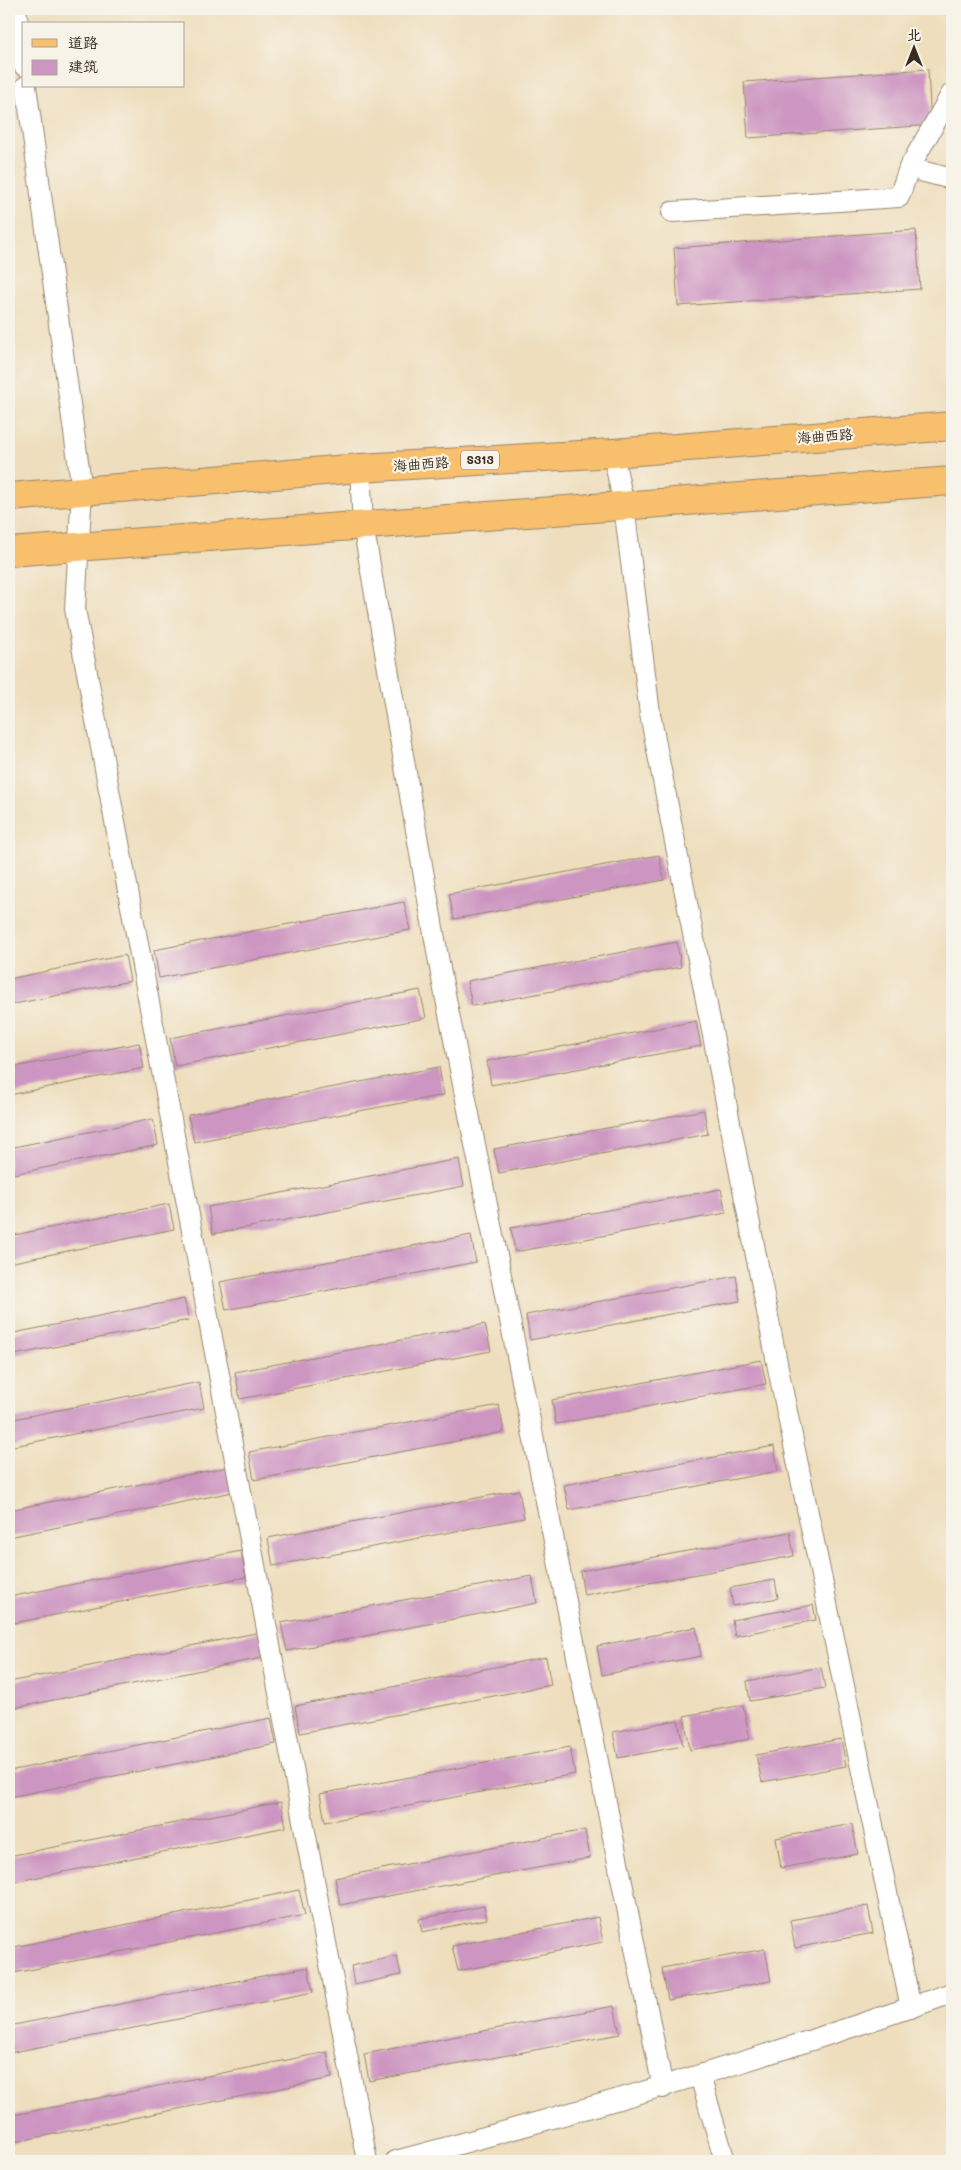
<svg xmlns="http://www.w3.org/2000/svg" width="961" height="2170" font-family="Mali,'LXGW WenKai TC',sans-serif">
<rect width="100%" height="100%" fill="#f7f3e8"/>
<filter id="ink" filterUnits="userSpaceOnUse"><feTurbulence type="fractalNoise" baseFrequency=".02" numOctaves="2"/><feDisplacementMap in="SourceGraphic" scale="10" xChannelSelector="R" yChannelSelector="G"/><feConvolveMatrix kernelMatrix="1 2 1 2 8 2 1 2 1" color-interpolation-filters="sRGB"/></filter>
<filter id="wash" filterUnits="userSpaceOnUse"><feTurbulence type="fractalNoise" baseFrequency=".0096" numOctaves="4" result="noise"/><feDisplacementMap in="SourceGraphic" scale="20" xChannelSelector="R" yChannelSelector="G"/><feGaussianBlur stdDeviation="1.12" result="paint"/><feColorMatrix in="noise" values="0 0 0 0 0 0 0 0 0 0 0 0 0 0 0 0 0 1.4 0 .05"/><feComposite in="paint" operator="in"/></filter>
<g filter="url(#wash)">
<rect width="100%" height="100%" fill="#eedebd"/>
<g id="blocks">
<g fill="#cd96c2">
<path d="M928 69 931 125 748 138 744 82Z"/>
<path d="M916 230 920 289 678 306 674 248Z"/>
<path d="M659 855 664 880 454 919 449 894Z"/>
<path d="M404 902 410 930 159 978 154 950Z"/>
<path d="M677 942 681 967 472 1006 467 981Z"/>
<path d="M125 955 130 981 9 1005V979Z"/>
<path d="M420 990 426 1018 175 1066 170 1038Z"/>
<path d="M696 1021 701 1046 491 1085 487 1061Z"/>
<path d="M139 1043 144 1068 9 1095V1068Z"/>
<path d="M439 1067 444 1095 194 1142 188 1115Z"/>
<path d="M704 1110 708 1134 499 1173 494 1149Z"/>
<path d="M153 1119 158 1145 9 1175V1148Z"/>
<path d="M459 1159 464 1186 213 1234 208 1207Z"/>
<path d="M721 1189 726 1213 515 1252 511 1228Z"/>
<path d="M169 1204 174 1229 9 1263V1236Z"/>
<path d="M471 1235 476 1262 226 1310 220 1282Z"/>
<path d="M736 1276 740 1301 530 1340 526 1315Z"/>
<path d="M184 1299 189 1320 9 1356V1334Z"/>
<path d="M485 1324 491 1351 240 1399 235 1372Z"/>
<path d="M761 1360 766 1384 556 1424 552 1400Z"/>
<path d="M199 1382 204 1408 9 1447V1420Z"/>
<path d="M499 1405 504 1432 254 1480 249 1452Z"/>
<path d="M774 1446 778 1471 569 1510 564 1485Z"/>
<path d="M233 1466 238 1491 9 1537V1510Z"/>
<path d="M519 1490 524 1518 273 1566 268 1538Z"/>
<path d="M790 1532 794 1556 584 1595 580 1571Z"/>
<path d="M241 1551 246 1577 9 1624V1597Z"/>
<path d="M532 1576 537 1603 287 1651 281 1623Z"/>
<path d="M775 1580 778 1598 733 1606 730 1588Z"/>
<path d="M813 1605 816 1620 735 1636 732 1620Z"/>
<path d="M696 1627 701 1656 602 1675 597 1646Z"/>
<path d="M261 1632 266 1657 9 1709V1682Z"/>
<path d="M546 1657 551 1685 300 1733 295 1706Z"/>
<path d="M821 1667 825 1688 750 1701 747 1681Z"/>
<path d="M743 1705 750 1739 690 1750 684 1716Z"/>
<path d="M271 1718 276 1744 9 1797V1771Z"/>
<path d="M678 1720 683 1746 618 1758 613 1732Z"/>
<path d="M841 1739 846 1766 762 1782 756 1755Z"/>
<path d="M570 1747 575 1774 325 1822 320 1794Z"/>
<path d="M281 1802 286 1827 9 1883V1856Z"/>
<path d="M852 1824 858 1854 781 1868 776 1838Z"/>
<path d="M585 1830 590 1858 340 1905 335 1878Z"/>
<path d="M299 1890 305 1915 9 1974V1948Z"/>
<path d="M484 1906 487 1919 422 1932 419 1919Z"/>
<path d="M868 1906 873 1933 795 1948 790 1920Z"/>
<path d="M598 1917 603 1942 458 1971 452 1946Z"/>
<path d="M765 1949 771 1981 668 2000 662 1968Z"/>
<path d="M397 1956 401 1975 354 1985 351 1966Z"/>
<path d="M308 1967 313 1992 9 2053V2026Z"/>
<path d="M614 2006 620 2034 369 2081 364 2054Z"/>
<path d="M327 2052 332 2078 9 2143V2116Z"/>
</g>
</g>
</g>
<g filter="url(#ink)">
<use href="#blocks" fill-opacity="0" stroke="#94846e" stroke-width="1"/>
<g fill="none" stroke-linecap="round" stroke-linejoin="round">
<defs>
<g id="service">
<path d="M16 9 24 66"/>
<path d="M26 86 82 490 75 609 367 2161"/>
<path d="M909 168 952 93"/>
<path d="M672 212 899 197 909 168 952 179"/>
<path d="M613 453 624 506 650 714 781 1383 911 2008"/>
<path d="M360 468 363 525 441 974 663 2088"/>
<path d="M700 2076 725 2161"/>
<path d="M396 2161C584 2111 769 2057 952 1993"/>
</g>
<g id="primary">
<path d="M9 497 360 468 613 453 952 426"/>
<path d="M9 552 952 481"/>
</g>
</defs>
<use href="#service" stroke="#94846e" stroke-width="22"/>
<use href="#primary" stroke="#94846e" stroke-width="30"/>
<use href="#service" stroke="#fff" stroke-width="20"/>
<use href="#primary" stroke="#f8bf6c" stroke-width="28"/>
</g>
</g>
<g text-anchor="middle" stroke-width="4.5" stroke-linejoin="round" paint-order="stroke">
<rect fill="#f7f3e8" stroke="#73665b" stroke-width="1" x="461" y="450.5" width="38" height="19" rx="4"/>
<g font-size="12" font-weight="bold" fill="#3b2a1e">
<text x="480" y="464">S313</text>
</g>
<g font-size="14" fill="#3b2a1e" stroke="#f7f3e8">
<text transform="translate(825 436) rotate(-4)" y="5">海曲西路</text>
<text transform="translate(421 464) rotate(-4)" y="5">海曲西路</text>
</g>
</g>
<rect width="961" height="2170" fill="none" stroke="#f7f3e8" stroke-width="30"/>
<rect x="22" y="22" width="162" height="65" fill="#f7f3e8" stroke="#aca397"/>
<rect x="32" y="39" width="25" height="8" fill="#f8bf6c" stroke="#aca397"/>
<text x="68" y="48" font-size="15" fill="#3b2a1e">道路</text>
<rect x="32" y="60" width="25" height="15" fill="#cd96c2" stroke="#aca397"/>
<text x="68" y="72" font-size="15" fill="#3b2a1e">建筑</text>
<g transform="translate(914 48)" stroke="#f7f3e8" stroke-width="4" paint-order="stroke">
<path d="M0-4L9 19L0 12L-9 19Z" fill="#3b2a1e"/>
<text y="-8" font-size="14" font-weight="bold" text-anchor="middle" fill="#3b2a1e">北</text>
</g>
</svg>
